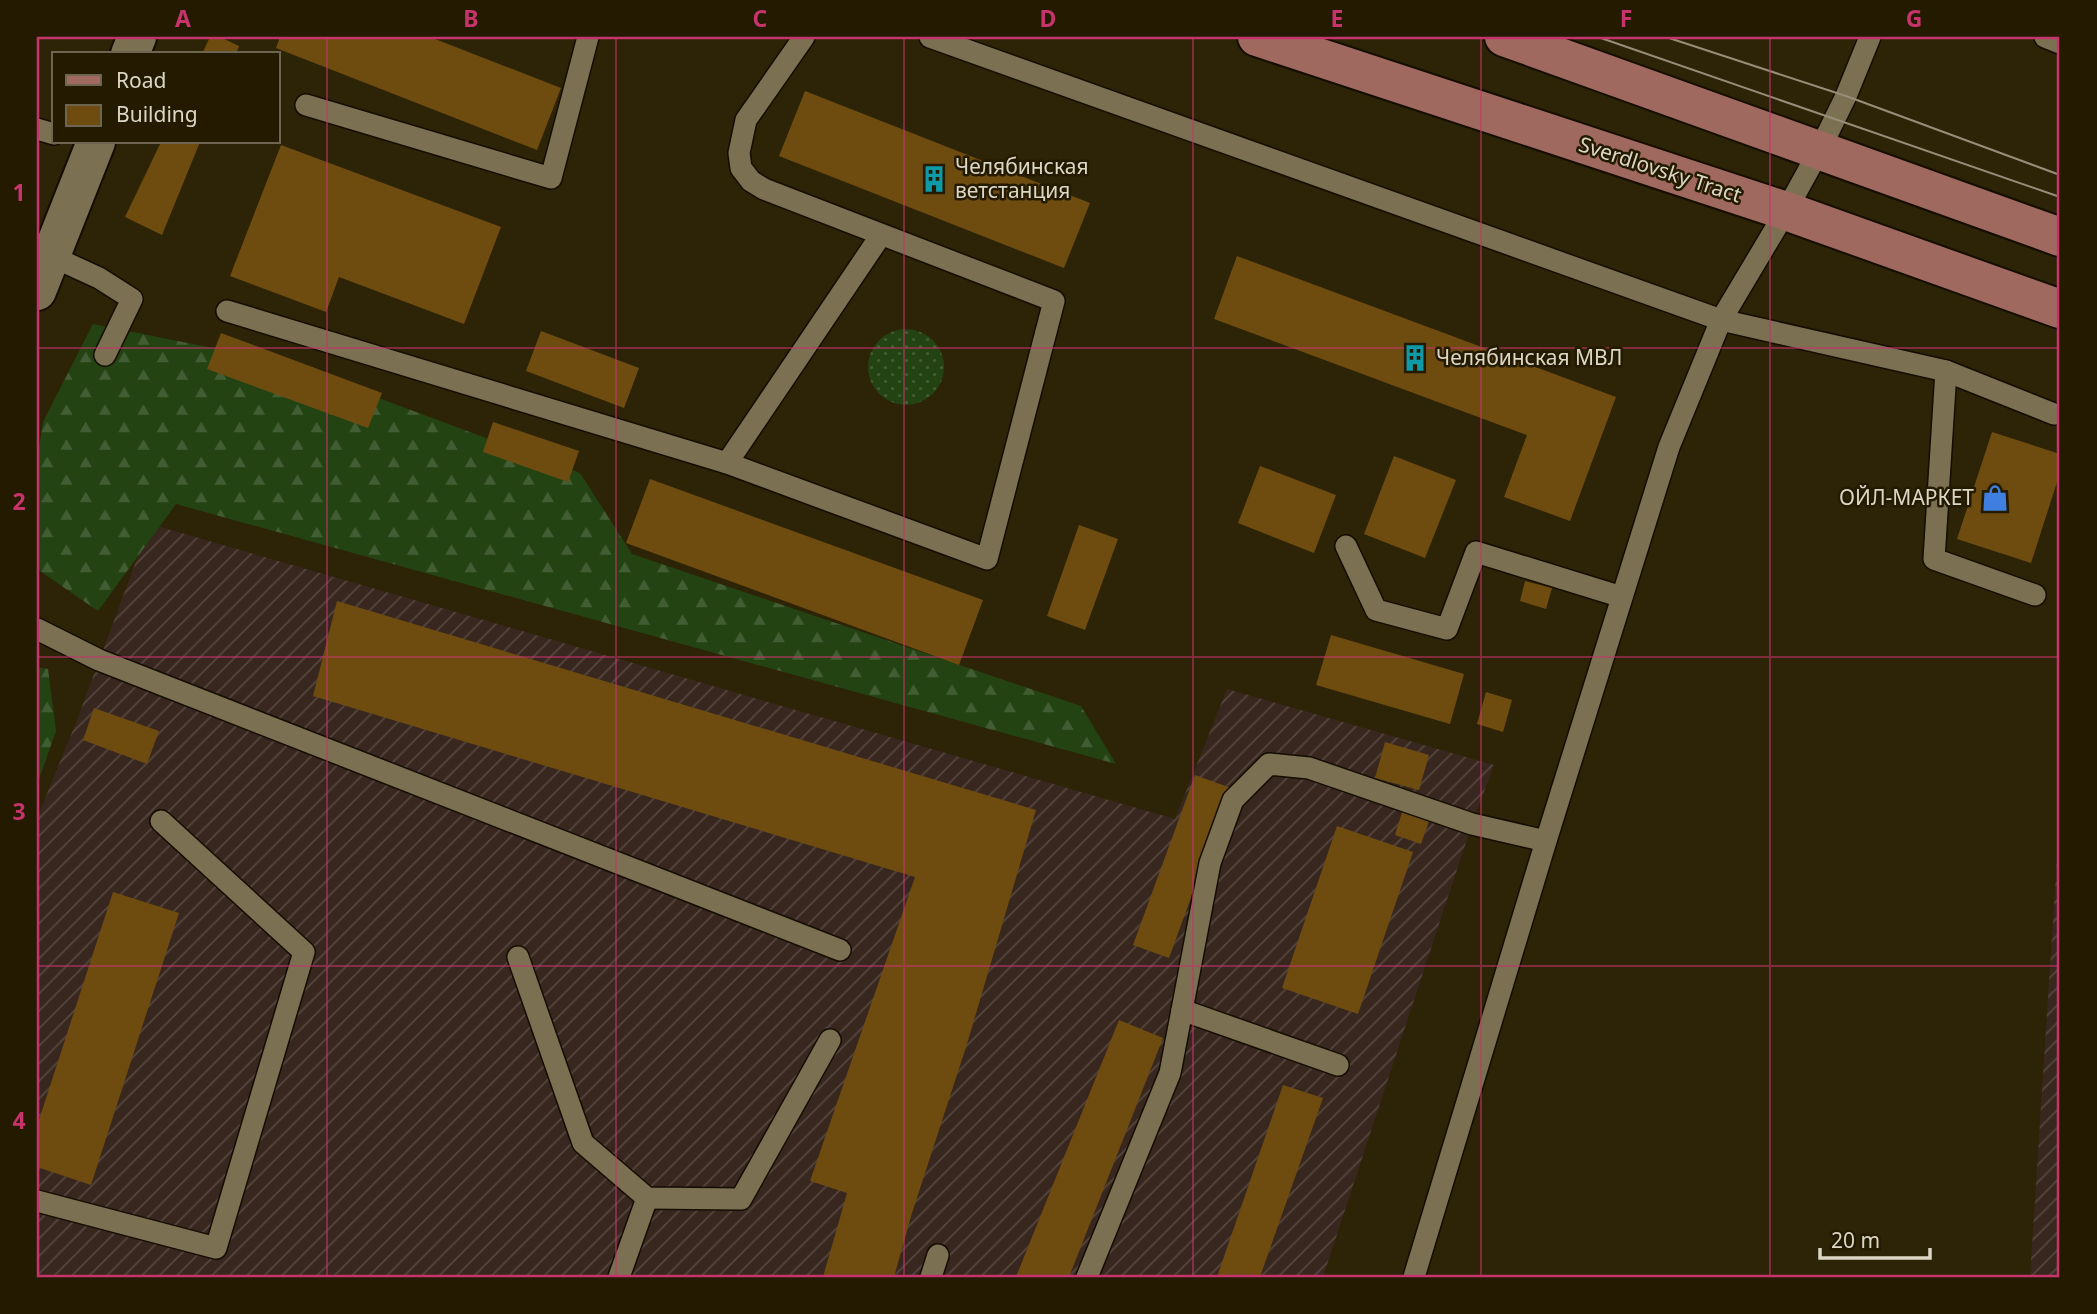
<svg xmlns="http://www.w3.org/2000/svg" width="2097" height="1314" font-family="'Noto Sans',sans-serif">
<defs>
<pattern id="industrial-furrows" width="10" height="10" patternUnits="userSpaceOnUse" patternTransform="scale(1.75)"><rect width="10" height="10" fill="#38271f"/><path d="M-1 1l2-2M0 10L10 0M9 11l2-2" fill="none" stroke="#54463e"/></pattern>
<pattern id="grass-dots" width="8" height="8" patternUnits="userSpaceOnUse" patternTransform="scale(1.75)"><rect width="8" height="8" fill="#234313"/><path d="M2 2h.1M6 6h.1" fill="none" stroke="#425d34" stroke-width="1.8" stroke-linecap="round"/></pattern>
<pattern id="forest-firs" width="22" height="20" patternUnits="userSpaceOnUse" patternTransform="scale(1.75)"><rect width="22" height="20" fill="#234313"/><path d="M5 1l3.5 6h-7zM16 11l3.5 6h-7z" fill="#425d34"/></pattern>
</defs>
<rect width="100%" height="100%" fill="#2d2306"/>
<g fill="url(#industrial-furrows)">
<path d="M150 524 1175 819 1227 689 1494 765 1472 824 1323 1277H37V818L75 725Z"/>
<path d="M2060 811V1277H2030Z"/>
</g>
<circle fill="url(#grass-dots)" cx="906" cy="367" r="38"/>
<g fill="url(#forest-firs)">
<path d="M93 324 282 362 580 473 632 554 1081 706 1116 764 176 504 98 611 37 569V461L43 422Z"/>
<path d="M37 667 48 669 56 731 37 785Z"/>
</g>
<g fill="#6e4c10">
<path d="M210 37H220L239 46 236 54H202Z"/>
<path d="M280 37H430L561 88 537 150 276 48Z"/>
<path d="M805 91 1090 203 1064 268 779 156Z"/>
<path d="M161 142H200L162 235 125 217Z"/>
<path d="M281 145 501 227 464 324 339 277 326 312 230 276Z"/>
<path d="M1237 256 1616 397 1570 521 1504 497 1527 435 1214 319Z"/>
<path d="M541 331 639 368 624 408 526 371Z"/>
<path d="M221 333 382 393 368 428 207 369Z"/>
<path d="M493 422 579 451 568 482 483 452Z"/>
<path d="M1992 432 2060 454V473L2031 563 1957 539Z"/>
<path d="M1394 456 1456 480 1425 558 1364 534Z"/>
<path d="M1260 466 1336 495 1314 553 1238 523Z"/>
<path d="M650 479 983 600 959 665 626 543Z"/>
<path d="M1079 525 1118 539 1085 630 1047 616Z"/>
<path d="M1525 581 1552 588 1546 609 1520 601Z"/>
<path d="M337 601 1036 810 967 1044 912 1213 894 1277H823L847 1193 810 1181 915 877 313 696Z"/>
<path d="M1331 635 1464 674 1450 724 1316 685Z"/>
<path d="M1486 692 1512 700 1503 732 1477 724Z"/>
<path d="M94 708 159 731 147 764 83 740Z"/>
<path d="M1385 742 1429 755 1419 790 1375 778Z"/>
<path d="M1195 775 1231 788 1169 958 1133 945Z"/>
<path d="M1402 812 1429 821 1421 844 1395 835Z"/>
<path d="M1337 826 1413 852 1358 1014 1282 988Z"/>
<path d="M113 892 179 913 91 1185 37 1167V1126Z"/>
<path d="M1119 1020 1163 1038 1069 1277H1016Z"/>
<path d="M1283 1085 1323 1098 1260 1277H1217Z"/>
</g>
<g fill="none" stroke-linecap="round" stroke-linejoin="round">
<defs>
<g id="service">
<path d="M930 37 1721 320 1946 371 1934 559 2035 595"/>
<path d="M2045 37 2060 43"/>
<path d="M306 105 551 178 588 37"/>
<path d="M37 129 54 134"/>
<path d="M51 256 99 278 132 299 105 355"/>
<path d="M227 311 727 463 987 559 1054 301 764 189 751 181 741 168 739 153 746 120 804 37"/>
<path d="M1946 371 2054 414"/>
<path d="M727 463 881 235"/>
<path d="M1346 546 1376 610 1447 629 1476 552 1622 597"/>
<path d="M37 629 99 660 840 950"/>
<path d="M518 957 583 1143 647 1198 741 1199 830 1040"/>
<path d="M1182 1010 1338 1065"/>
<path d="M37 1201 216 1248 304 952 161 821"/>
<path d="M619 1277 647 1198"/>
<path d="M931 1277 938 1255"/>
<path d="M1087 1277 1170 1073 1210 863 1233 800 1269 764 1309 768 1472 824 1546 841"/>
<path d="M1414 1277 1546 841 1669 447 1721 320 1786 211 1819 151 1846 96 1870 37"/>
</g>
<g id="secondary">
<path d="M130 54 137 37"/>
<path d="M37 291 96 142"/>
</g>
<g id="primary">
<path d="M1257 37 1786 211 2060 309"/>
<path d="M1504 37 2060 237"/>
</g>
</defs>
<use href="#service" stroke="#140d00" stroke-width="24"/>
<use href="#secondary" stroke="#140d00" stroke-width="42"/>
<use href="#primary" stroke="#140d00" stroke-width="42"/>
<use href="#service" stroke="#7b7052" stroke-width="21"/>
<use href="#secondary" stroke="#7b7052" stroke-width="38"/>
<use href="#primary" stroke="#a06960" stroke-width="38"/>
<g stroke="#968e79" stroke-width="2">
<path d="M1598 37 2060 197"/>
<path d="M1666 37 1846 96 2060 175"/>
</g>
</g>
<path fill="none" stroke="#c6346b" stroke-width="2" stroke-opacity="0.55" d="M327 37V1277M616 37V1277M904 37V1277M1193 37V1277M1481 37V1277M1770 37V1277M37 348H2060M37 657H2060M37 966H2060"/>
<defs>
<symbol id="building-bare" viewBox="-9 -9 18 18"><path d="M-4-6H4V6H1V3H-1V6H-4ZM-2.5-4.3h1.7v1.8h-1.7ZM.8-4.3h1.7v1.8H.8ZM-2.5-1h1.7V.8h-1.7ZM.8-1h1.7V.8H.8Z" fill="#0f9aa8" stroke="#231a00" stroke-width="2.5" paint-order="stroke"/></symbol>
<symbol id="shop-bare" viewBox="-9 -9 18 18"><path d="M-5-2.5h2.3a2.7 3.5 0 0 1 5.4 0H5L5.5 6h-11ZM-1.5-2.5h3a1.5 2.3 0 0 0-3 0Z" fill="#3f7fe0" stroke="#231a00" stroke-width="2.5" paint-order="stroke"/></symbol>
</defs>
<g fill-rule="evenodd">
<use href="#building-bare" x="915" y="160" width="38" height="38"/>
<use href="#building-bare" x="1396" y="339" width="38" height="38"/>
<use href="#shop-bare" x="1976" y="479" width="38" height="38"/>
</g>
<g text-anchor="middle" stroke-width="5" stroke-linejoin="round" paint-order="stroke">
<g font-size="21" fill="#dcd6c6" stroke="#231a00" text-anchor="start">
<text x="955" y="174">Челябинская<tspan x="955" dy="24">ветстанция</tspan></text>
<text x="1436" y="365">Челябинская МВЛ</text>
<text x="1974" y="505" text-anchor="end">ОЙЛ-МАРКЕТ</text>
</g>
<g font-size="21" fill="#dcd6c6" stroke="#231a00">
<text transform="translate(1660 170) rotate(18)" y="7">Sverdlovsky Tract</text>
</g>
</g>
<rect width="2097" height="1314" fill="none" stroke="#231a00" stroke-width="77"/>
<rect x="52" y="52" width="228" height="91" fill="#231a00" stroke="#6d654f" stroke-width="2"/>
<rect x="66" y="75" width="35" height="10" fill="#a06960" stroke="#6d654f" stroke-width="2"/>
<text x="116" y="88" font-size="21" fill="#dcd6c6">Road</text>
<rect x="66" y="105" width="35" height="21" fill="#6e4c10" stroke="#6d654f" stroke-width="2"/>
<text x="116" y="122" font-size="21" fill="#dcd6c6">Building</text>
<path d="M1820 1248v10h110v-10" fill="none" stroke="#dcd6c6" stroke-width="3.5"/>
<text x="1831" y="1248" font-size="21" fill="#dcd6c6" stroke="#231a00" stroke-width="5" paint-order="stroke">20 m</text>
<rect x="38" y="38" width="2020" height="1238" fill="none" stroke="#c6346b" stroke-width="2.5"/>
<g font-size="23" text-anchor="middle" font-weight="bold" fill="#c6346b">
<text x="183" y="27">A</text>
<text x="471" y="27">B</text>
<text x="760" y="27">C</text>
<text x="1048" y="27">D</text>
<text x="1337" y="27">E</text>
<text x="1626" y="27">F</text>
<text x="1914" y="27">G</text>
<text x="19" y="201">1</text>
<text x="19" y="510">2</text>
<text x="19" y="820">3</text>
<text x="19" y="1129">4</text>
</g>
</svg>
